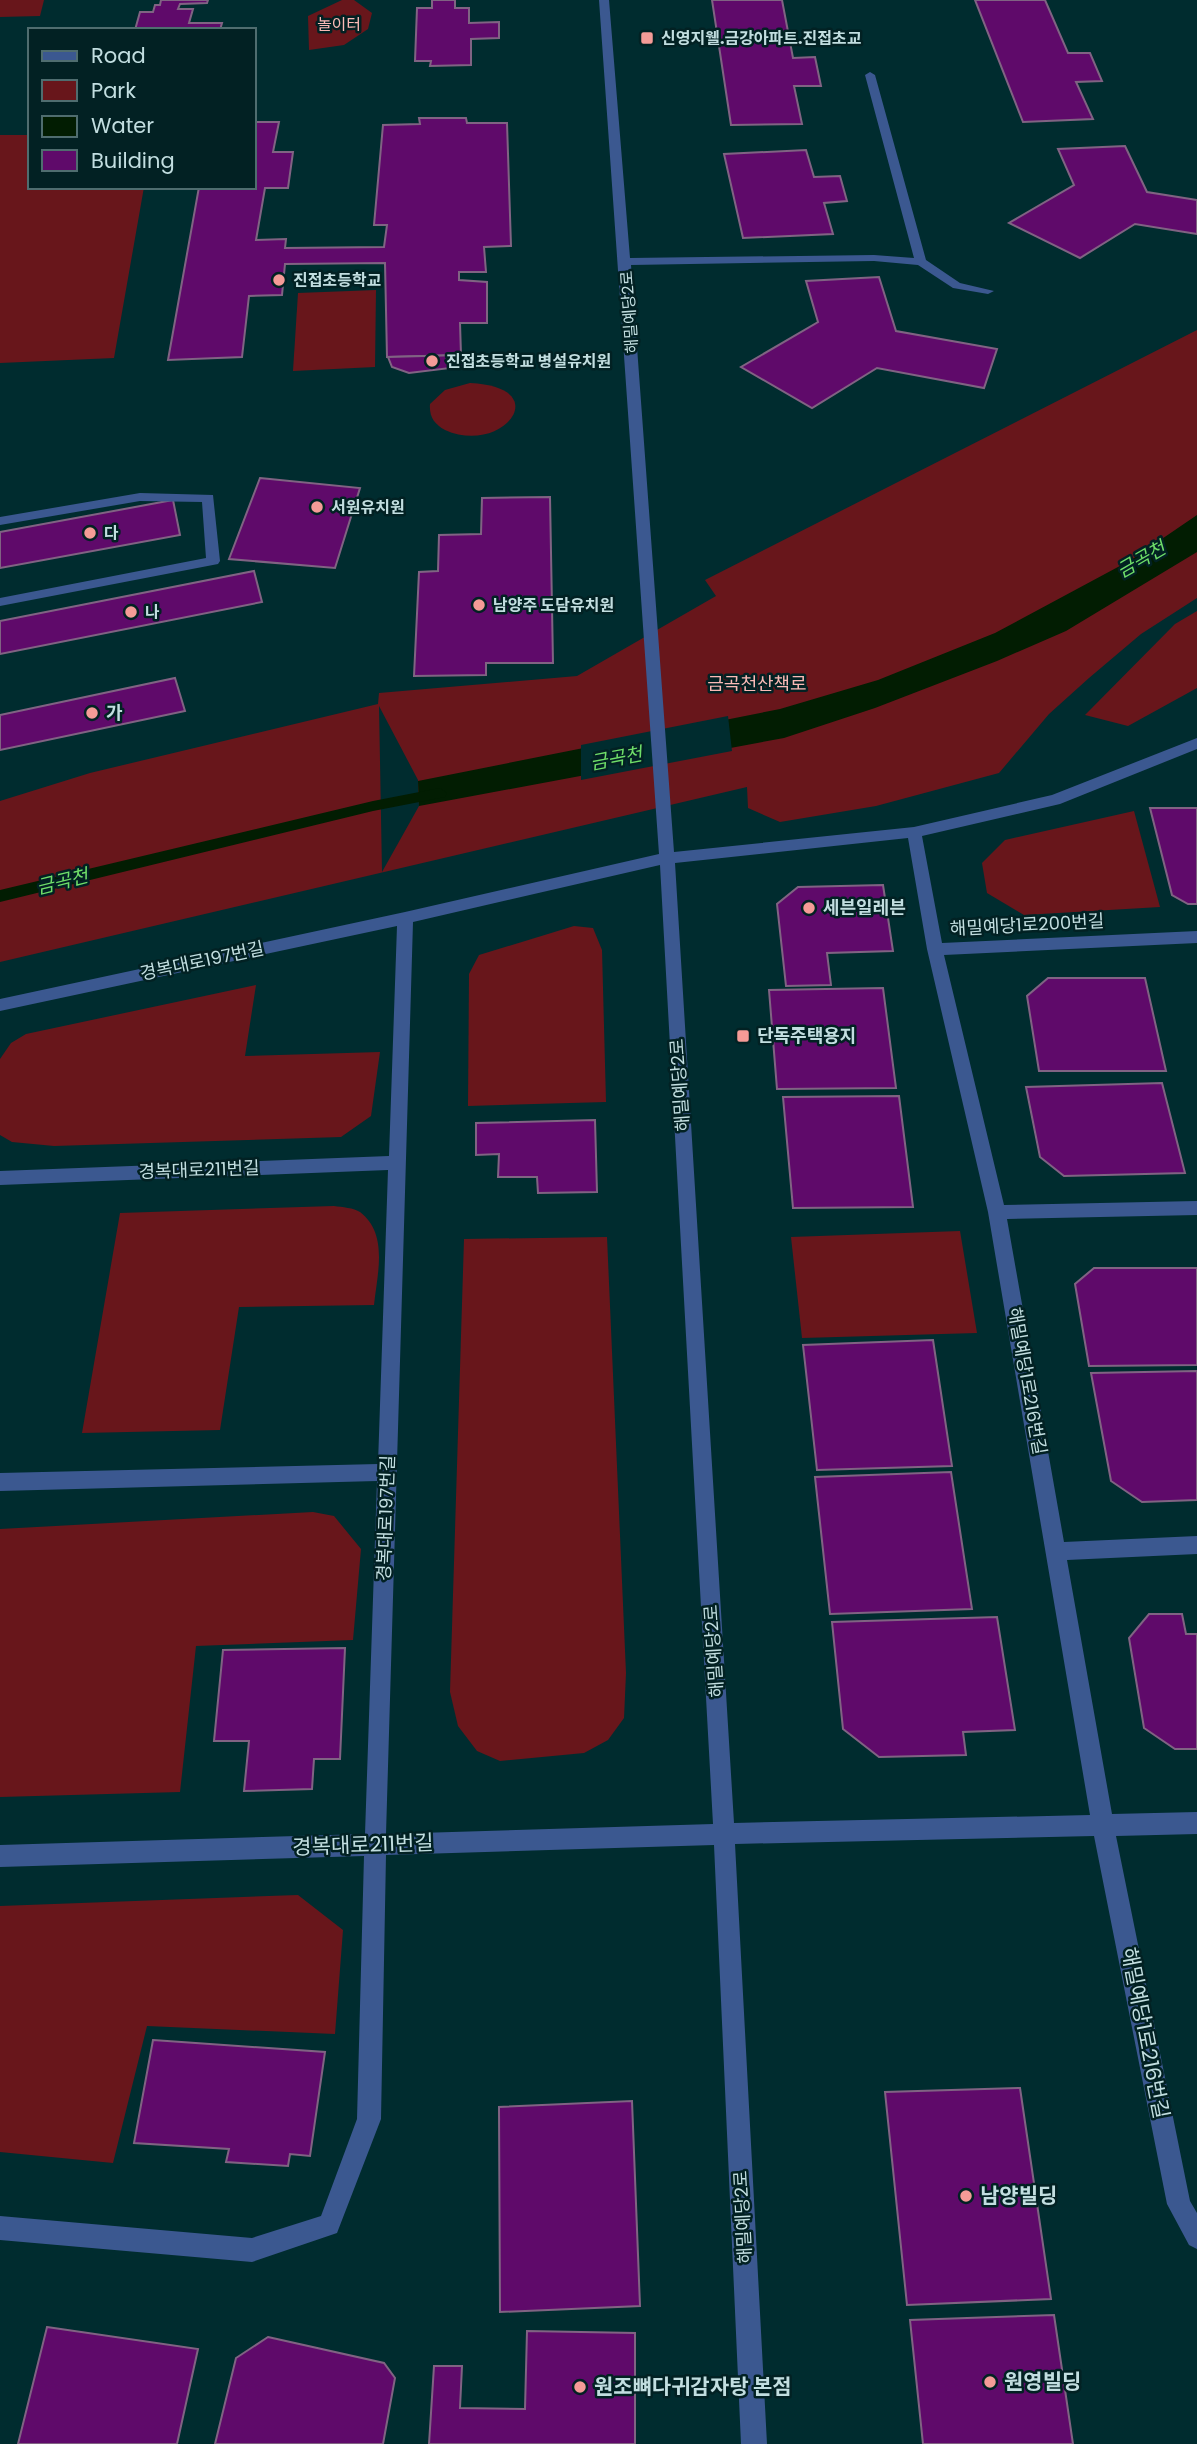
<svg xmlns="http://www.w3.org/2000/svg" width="1197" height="2444" font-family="Poppins,'Noto Sans KR',sans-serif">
<rect width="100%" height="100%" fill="#002c2f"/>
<g fill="#68161b" fill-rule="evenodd">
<path d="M0 0H44L40 16 0 17Z"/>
<path d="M342 0H354L372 13 368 29 344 45 309 50 308 16Z"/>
<path d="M0 135H30V187H144L114 358 0 363Z"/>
<path d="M376 290 375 367 293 371 298 293Z"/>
<path d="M1197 330V598L1141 634 1089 678 1049 714 999 773 876 806 780 822 748 808 747 787 0 962V801L90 773 378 704 379 693 577 676 716 596 705 580ZM379 706 418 780 419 806 382 872Z"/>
<path d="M470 383C557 387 502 456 445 430 434 424 429 416 430 404L445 390Z"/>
<path d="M1197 611V688L1128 726 1085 715 1175 624Z"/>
<path d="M1134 811 1160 907 1024 915 987 893 982 863 1005 840Z"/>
<path d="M574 926 593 928 602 950 606 1102 468 1106 469 974 479 955Z"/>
<path d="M256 985 245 1056 380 1052 371 1116 341 1137 54 1146 12 1142 0 1135V1059L11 1043 26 1034Z"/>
<path d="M334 1206C342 1207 354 1208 360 1212 389 1234 377 1275 374 1305L239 1307 220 1430 82 1433 120 1213Z"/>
<path d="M960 1231 977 1333 802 1338 791 1237Z"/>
<path d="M607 1237 626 1673 624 1718 608 1740 584 1753 500 1761 477 1751 458 1726 450 1692 464 1239Z"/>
<path d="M313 1512 334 1516 361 1549 353 1640 196 1646 180 1792 0 1797V1529Z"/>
<path d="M298 1895 343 1930 335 2034 147 2026 113 2163 0 2152V1906Z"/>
</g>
<path fill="#021d02" d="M1197 515V552L1066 631 997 661 875 708 784 738 419 806 418 781 780 709 878 680 995 633 1131 560Z"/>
<path fill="#002c2f" d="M728 716 732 751 581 780V745Z"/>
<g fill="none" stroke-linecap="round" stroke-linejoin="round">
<path fill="#021d02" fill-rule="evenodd" d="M440 788 447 793 445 797 373 811 0 902V890L373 801Z"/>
</g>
<g fill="#5f0a6a" stroke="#806383" stroke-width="2">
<path d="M161 0H208L207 3 180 4 178 9H193L189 23H222L220 30H135L140 12H153L155 5H160Z"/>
<path d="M432 0H455V8H469V23L499 22V38L471 39V65L430 66 431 61H415L417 8H432Z"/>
<path d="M712 0H782L793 58 815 57 821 86H794L802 124 731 125Z"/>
<path d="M975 0H1045L1068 53H1090L1102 81 1076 82 1093 119 1023 122Z"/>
<path d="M419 118H466L467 123H507L511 246 484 247 486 272H459V280L487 282V323H460L461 355 387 357 385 263 285 264 282 295 249 296 242 357 168 360 199 187H254V122H279L273 152H293L288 188H265L256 240 286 239 285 248 384 247 387 225H374L383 125 420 124Z"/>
<path d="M1125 146 1147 192 1197 200V234L1135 224 1080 258 1009 223 1074 185 1058 149Z"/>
<path d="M806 150 814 177 840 176 847 201 824 203 833 234 743 238 724 154Z"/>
<path d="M879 277 896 331 997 349 984 388 877 368 812 408 741 367 818 322 806 281Z"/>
<path d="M461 355H473L475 365 409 373 392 367 388 357Z"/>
<path d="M260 478 360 488 335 568 229 559Z"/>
<path d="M550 497 553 663H486V675L414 676 419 572 438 571 439 535 481 534 482 498Z"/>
<path d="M173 500 180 535 0 568V532Z"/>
<path d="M254 571 262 602 0 654V621Z"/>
<path d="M175 678 185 711 0 750V715Z"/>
<path d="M1150 808H1197V904H1188L1172 895Z"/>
<path d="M883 885 893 951 827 953 831 985 786 986 777 904 798 887Z"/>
<path d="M1048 978H1145L1166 1071H1039L1027 996Z"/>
<path d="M883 988 896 1088 777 1089 769 990Z"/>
<path d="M1162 1083 1185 1173 1064 1176 1040 1157 1026 1087Z"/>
<path d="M899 1096 913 1207 793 1208 783 1097Z"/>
<path d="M595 1120 597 1192 538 1193 537 1177H498L499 1154 476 1155V1123Z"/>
<path d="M1094 1268H1197V1365L1089 1366 1075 1284Z"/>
<path d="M933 1340 952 1466 817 1470 803 1345Z"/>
<path d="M1197 1371V1500L1142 1502 1111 1481 1091 1373Z"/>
<path d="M951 1472 972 1609 830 1614 815 1477Z"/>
<path d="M1149 1614H1182L1186 1634H1197V1749H1175L1144 1728 1129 1638Z"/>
<path d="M997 1617 1015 1730 963 1732 966 1755 879 1757 843 1729 832 1622Z"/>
<path d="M345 1648 340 1759H314L312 1789 244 1791 249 1741H214L223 1650Z"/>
<path d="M153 2040 325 2052 310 2156 290 2154 288 2166 226 2162 229 2149 134 2143Z"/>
<path d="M1020 2088 1051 2299 907 2305 885 2092Z"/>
<path d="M632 2101 640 2306 500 2312 499 2107Z"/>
<path d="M1054 2315 1073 2444H923L910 2320Z"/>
<path d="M47 2327 198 2349 177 2444H18Z"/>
<path d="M527 2331 635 2333V2444H429L434 2366H462L460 2408 525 2409Z"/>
<path d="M268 2337 384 2363 395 2378 383 2444H215L236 2358Z"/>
</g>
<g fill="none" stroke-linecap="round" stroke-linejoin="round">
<g fill="#3b5890" fill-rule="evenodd">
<path d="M599 0H609L630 258 874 255 914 258 865 75 870 72 875 75 926 260 960 283 994 291 988 294 953 288 918 265 874 261 631 265 674 852 914 827 1052 795 1197 738V749L1060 804 922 836 942 943 1197 931V943L944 955 1004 1205 1197 1201V1215L1007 1219 1064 1542 1197 1536V1554L1067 1560 1112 1814 1197 1812V1834L1116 1836 1190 2201 1197 2213V2249L1189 2245 1167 2204 1094 1836 735 1844 767 2444H741L714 1845 386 1855 381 2119 337 2233 252 2262 0 2240V2216L252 2238 321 2216 357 2119 364 1856 0 1867V1845L365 1834 377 1481 0 1491V1473L378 1464 388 1170 0 1185V1171L389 1156 397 926 0 1011V999L405 912 659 854ZM908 838 927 949 988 1212 1090 1815 734 1823 675 863ZM660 865 713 1824 386 1834 413 922Z"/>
<path d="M140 493 213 495 220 561 218 564 0 606V598L206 558 202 502 140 501 0 525V517Z"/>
</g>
</g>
<g fill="#f59b97" stroke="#022123" stroke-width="2.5">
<rect x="640" y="31" width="14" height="14" rx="3.5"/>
<circle cx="279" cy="280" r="7"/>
<circle cx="432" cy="361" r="7"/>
<circle cx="317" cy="507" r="7"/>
<circle cx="90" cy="533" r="7"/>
<circle cx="479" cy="605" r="7"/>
<circle cx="131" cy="612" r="7"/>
<circle cx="92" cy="713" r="7"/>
<circle cx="809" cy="908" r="7"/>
<rect x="736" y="1029" width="14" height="14" rx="3.5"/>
<circle cx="966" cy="2196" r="7"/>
<circle cx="990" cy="2382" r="7"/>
<circle cx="580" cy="2387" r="7"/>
</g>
<g text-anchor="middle" stroke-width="5" stroke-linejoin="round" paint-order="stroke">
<g font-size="16" fill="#fabab6" stroke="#022123">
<text x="339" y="30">놀이터</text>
</g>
<g font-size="16" font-weight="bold" fill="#c2dee0" stroke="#022123" text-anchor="start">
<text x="661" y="44">신영지웰.금강아파트.진접초교</text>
<text x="293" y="286">진접초등학교</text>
<text x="446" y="367">진접초등학교 병설유치원</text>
<text x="331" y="513">서원유치원</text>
<text x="104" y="539">다</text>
<text x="493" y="611">남양주 도담유치원</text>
<text x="145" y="618">나</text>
</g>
<g font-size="16" fill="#c2dee0" stroke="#022123">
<text transform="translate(629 312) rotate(-94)" y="6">해밀예당2로</text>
</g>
<g font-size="18" fill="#fabab6" stroke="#022123">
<text x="757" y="690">금곡천산책로</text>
</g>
<g font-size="18" font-weight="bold" fill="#c2dee0" stroke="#022123" text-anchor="start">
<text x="106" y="719">가</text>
<text x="823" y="914">세븐일레븐</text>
<text x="757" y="1042">단독주택용지</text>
</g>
<g font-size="18" fill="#c2dee0" stroke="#022123">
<text transform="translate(1027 925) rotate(-3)" y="6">해밀예당1로200번길</text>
<text transform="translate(202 961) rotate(-12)" y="6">경복대로197번길</text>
<text transform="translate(680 1085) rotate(-94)" y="6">해밀예당2로</text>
<text transform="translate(199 1170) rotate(-2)" y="6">경복대로211번길</text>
<text transform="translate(1027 1381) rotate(80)" y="6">해밀예당1로216번길</text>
<text transform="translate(386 1518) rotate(-88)" y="6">경복대로197번길</text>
<text transform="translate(714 1651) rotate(-94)" y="6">해밀예당2로</text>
<text transform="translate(743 2217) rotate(-93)" y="6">해밀예당2로</text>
</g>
<g font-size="19" font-style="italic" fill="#6fde69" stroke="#022123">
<text transform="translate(1141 559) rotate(-30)" y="7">금곡천</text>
<text transform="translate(616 758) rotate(-11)" y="7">금곡천</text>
<text transform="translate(62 881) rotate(-14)" y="7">금곡천</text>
</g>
<g font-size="21" fill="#c2dee0" stroke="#022123">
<text transform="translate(363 1845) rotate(-2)" y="7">경복대로211번길</text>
<text transform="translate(1145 2033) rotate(79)" y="7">해밀예당1로216번길</text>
</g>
<g font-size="21" font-weight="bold" fill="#c2dee0" stroke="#022123" text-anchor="start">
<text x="980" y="2203">남양빌딩</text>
<text x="1004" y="2389">원영빌딩</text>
<text x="594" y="2394">원조뼈다귀감자탕 본점</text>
</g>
</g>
<rect x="28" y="28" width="228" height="161" fill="#022123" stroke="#4f6d6f" stroke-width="2"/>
<rect x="42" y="51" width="35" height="10" fill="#3b5890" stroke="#4f6d6f" stroke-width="2"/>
<text x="91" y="63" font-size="21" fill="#c2dee0">Road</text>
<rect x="42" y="80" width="35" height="21" fill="#68161b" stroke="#4f6d6f" stroke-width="2"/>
<text x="91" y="98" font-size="21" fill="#c2dee0">Park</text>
<rect x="42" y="116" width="35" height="21" fill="#021d02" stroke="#4f6d6f" stroke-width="2"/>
<text x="91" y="133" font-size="21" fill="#c2dee0">Water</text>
<rect x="42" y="150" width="35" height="21" fill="#5f0a6a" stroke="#4f6d6f" stroke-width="2"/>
<text x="91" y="168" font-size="21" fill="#c2dee0">Building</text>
</svg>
